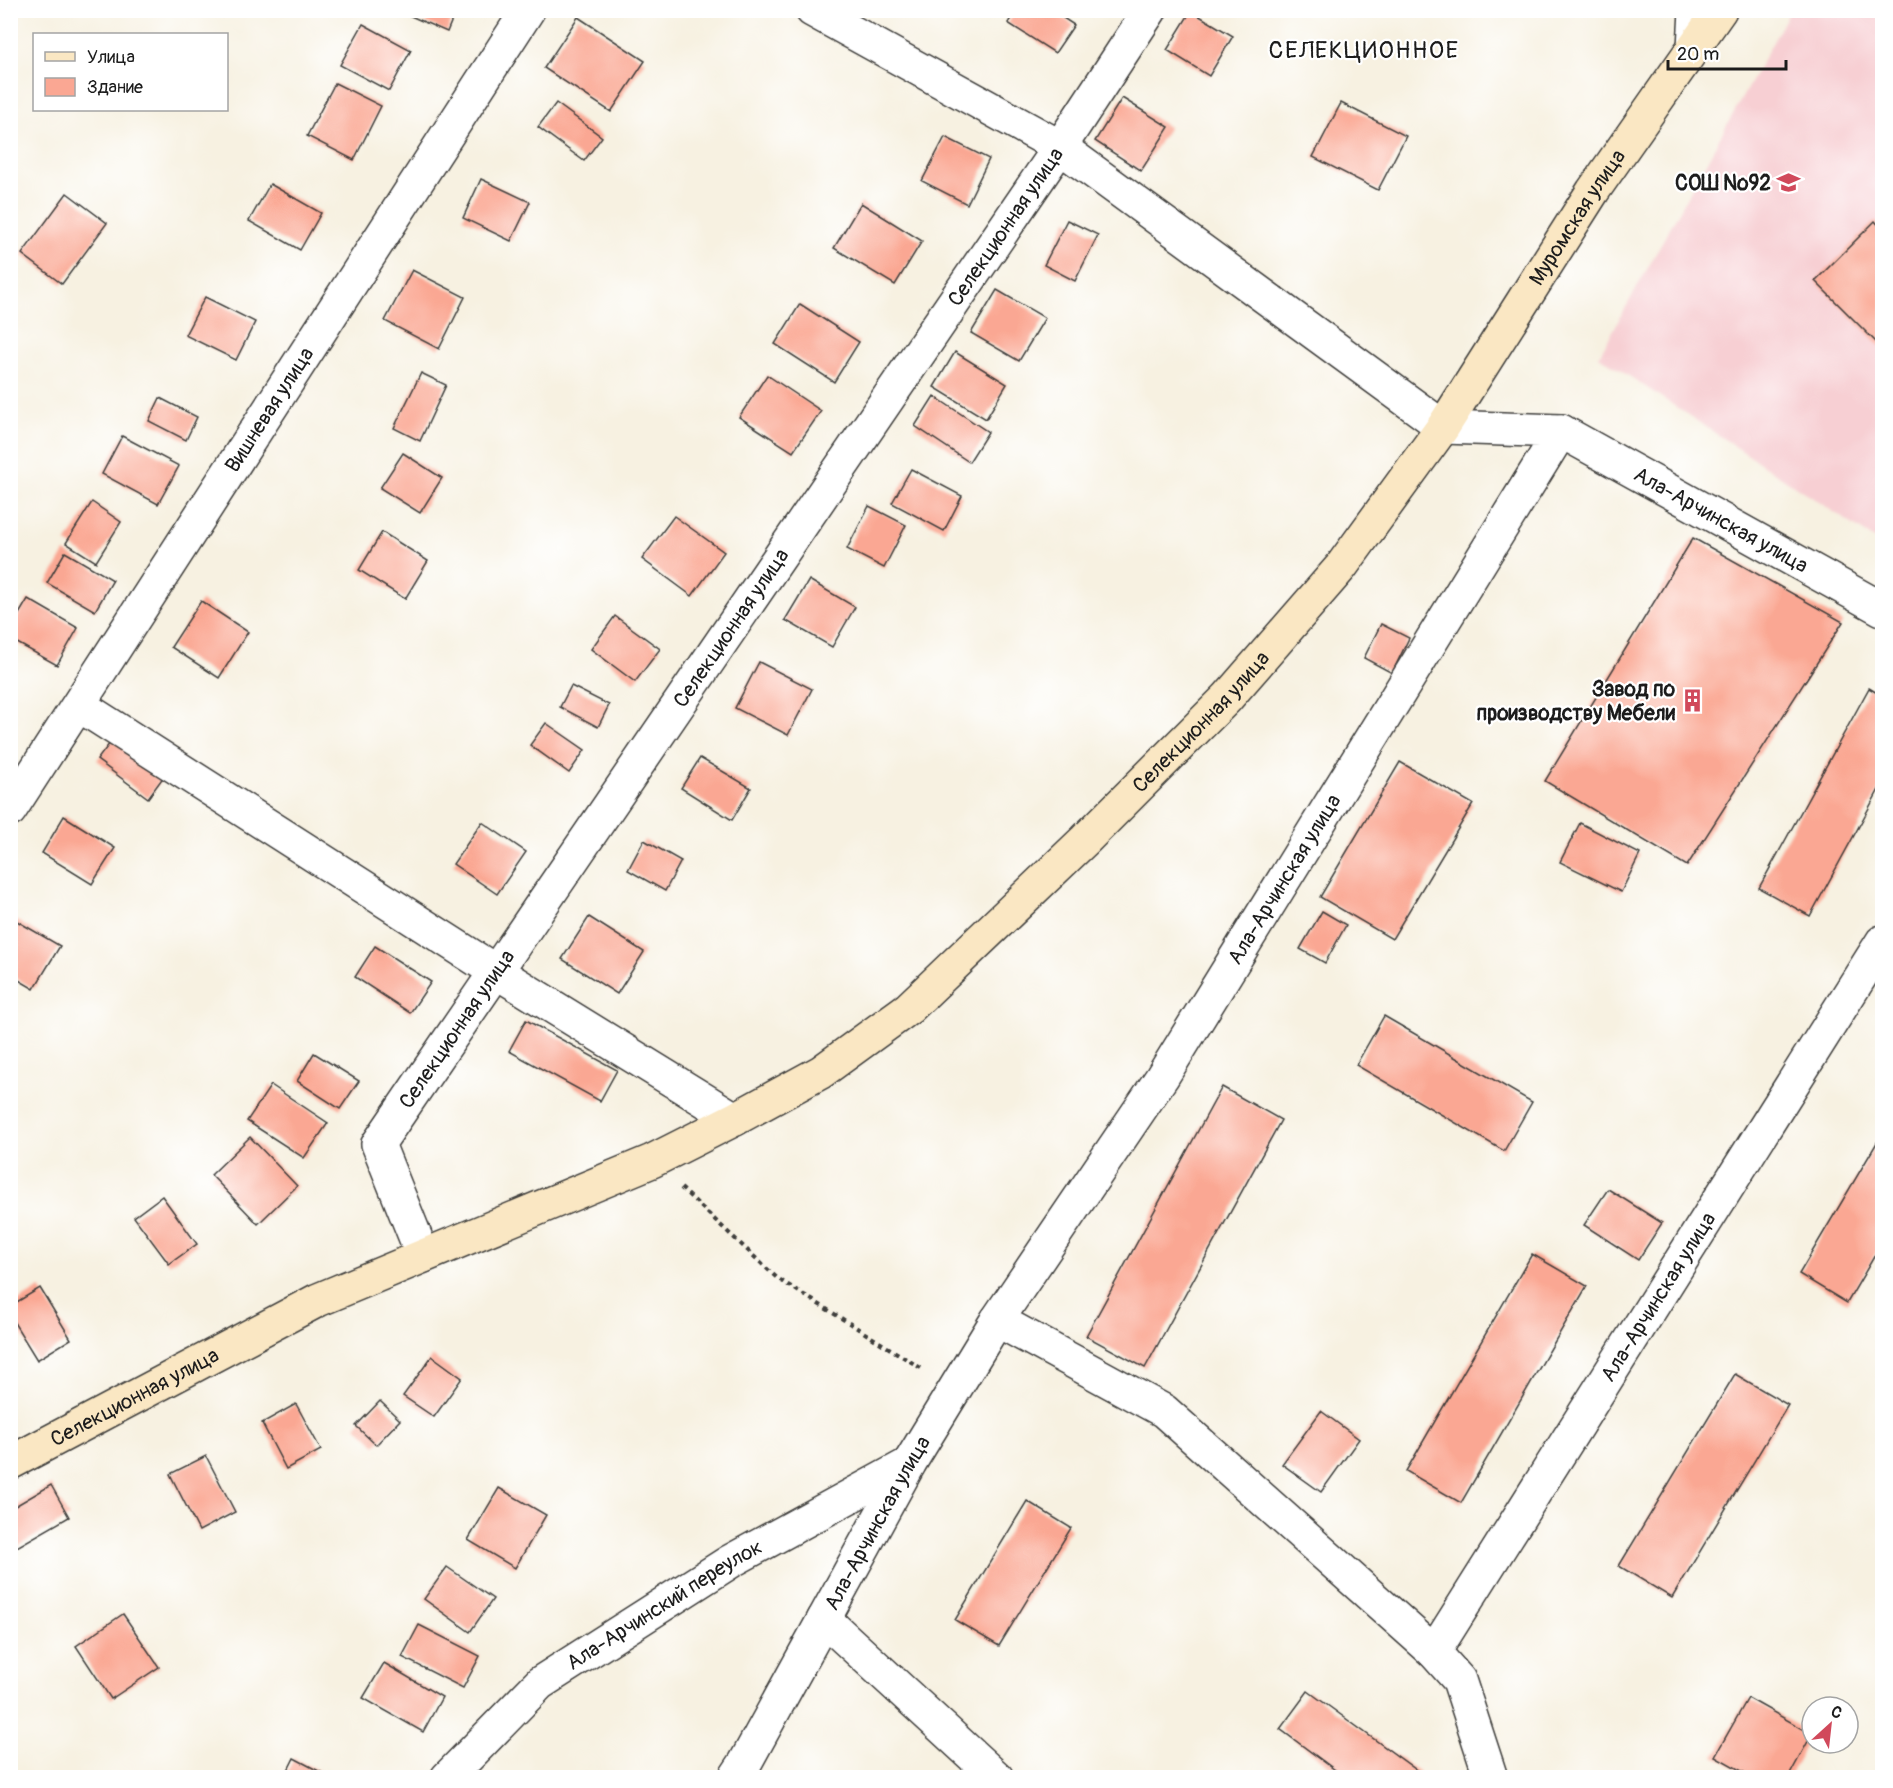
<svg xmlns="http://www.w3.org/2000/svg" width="1893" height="1788" font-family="Pangolin,sans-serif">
<rect width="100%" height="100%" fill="#fff"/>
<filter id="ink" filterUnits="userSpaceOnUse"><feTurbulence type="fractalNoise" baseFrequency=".0167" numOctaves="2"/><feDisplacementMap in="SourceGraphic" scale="12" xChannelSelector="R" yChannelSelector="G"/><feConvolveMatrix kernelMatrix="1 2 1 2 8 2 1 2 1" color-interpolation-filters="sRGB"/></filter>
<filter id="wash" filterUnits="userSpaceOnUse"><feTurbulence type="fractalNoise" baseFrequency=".008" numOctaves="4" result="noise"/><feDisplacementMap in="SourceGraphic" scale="24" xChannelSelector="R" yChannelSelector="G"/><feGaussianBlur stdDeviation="1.35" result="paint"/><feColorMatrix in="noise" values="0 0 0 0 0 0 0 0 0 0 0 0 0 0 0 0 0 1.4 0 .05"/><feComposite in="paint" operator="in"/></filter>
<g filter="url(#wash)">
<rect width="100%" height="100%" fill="#f7f1e1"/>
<path fill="#f7cfd3" d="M1790 11H1882V544L1599 356Z"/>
<g id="blocks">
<g fill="#faa793">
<path d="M397 10H456L447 32Z"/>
<path d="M1016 10H1051L1074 25 1055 53 1008 23Z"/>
<path d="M1191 11 1233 36 1209 76 1167 50Z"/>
<path d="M578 17 645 61 611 112 544 68Z"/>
<path d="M363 24 411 50 389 91 340 65Z"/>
<path d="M335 83 381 106 354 160 307 136Z"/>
<path d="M1122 98 1169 127 1141 171 1095 141Z"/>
<path d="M556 103 602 137 584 161 538 127Z"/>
<path d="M1341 103 1406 136 1378 190 1313 157Z"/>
<path d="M945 137 989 159 967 204 922 181Z"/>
<path d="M481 179 530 202 511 241 463 218Z"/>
<path d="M270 184 321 213 300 250 249 221Z"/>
<path d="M67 193 107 223 62 284 22 254Z"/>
<path d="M861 203 922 241 895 285 834 248Z"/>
<path d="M1067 220 1098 235 1075 281 1044 265Z"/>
<path d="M1875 221 1882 229V348L1815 281Z"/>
<path d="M412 270 465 297 439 349 385 321Z"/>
<path d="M997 290 1045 318 1019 361 971 333Z"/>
<path d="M205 297 255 322 236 360 185 335Z"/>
<path d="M800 304 859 342 834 382 775 344Z"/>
<path d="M955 352 1007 384 986 419 934 387Z"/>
<path d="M421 373 446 385 420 441 394 428Z"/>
<path d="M767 375 821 411 793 452 739 417Z"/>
<path d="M934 396 988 432 969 462 915 426Z"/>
<path d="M160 398 197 417 186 440 149 421Z"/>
<path d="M122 436 179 466 158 504 102 474Z"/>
<path d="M403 453 442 478 420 513 380 488Z"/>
<path d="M911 469 962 496 944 531 892 503Z"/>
<path d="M92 502 121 522 96 562 66 543Z"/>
<path d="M869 506 906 525 884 568 847 549Z"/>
<path d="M674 516 724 552 692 596 642 559Z"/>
<path d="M382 532 428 561 405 599 359 570Z"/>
<path d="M1693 538 1843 622 1687 866 1545 781Z"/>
<path d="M65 552 113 580 95 611 47 583Z"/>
<path d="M809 580 855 607 832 647 785 620Z"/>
<path d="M28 599 78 628 57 665 10 639V629Z"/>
<path d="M201 601 248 632 219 678 171 647Z"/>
<path d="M615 616 660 649 635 682 591 649Z"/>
<path d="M1381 624 1409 638 1392 673 1364 658Z"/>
<path d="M759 662 812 689 788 735 735 708Z"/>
<path d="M571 686 609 705 598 727 560 707Z"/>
<path d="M1869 688 1882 696V784L1810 916 1759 888Z"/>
<path d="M546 723 585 750 569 773 530 745Z"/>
<path d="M116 735 167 772 148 798 97 760Z"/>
<path d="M700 758 751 788 732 820 681 788Z"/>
<path d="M1400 762 1473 804 1392 939 1320 897Z"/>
<path d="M64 816 115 848 92 884 42 853Z"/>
<path d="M482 822 526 852 497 894 453 864Z"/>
<path d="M1580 823 1640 854 1621 892 1560 862Z"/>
<path d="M644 840 681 861 665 891 628 870Z"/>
<path d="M1322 911 1346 925 1325 963 1300 949Z"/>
<path d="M10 917 60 946 34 989 10 975Z"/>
<path d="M589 917 644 952 617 994 562 959Z"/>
<path d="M375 946 431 982 410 1013 355 977Z"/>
<path d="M1384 1016 1532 1102 1504 1151 1356 1065Z"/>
<path d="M526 1020 617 1070 600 1101 509 1051Z"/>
<path d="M314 1053 359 1081 340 1109 297 1081Z"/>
<path d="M271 1085 328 1123 304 1158 247 1121Z"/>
<path d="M1222 1087 1281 1120 1145 1368 1086 1336Z"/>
<path d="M1882 1134V1243L1847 1303 1799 1274Z"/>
<path d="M250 1137 297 1186 258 1224 211 1175Z"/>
<path d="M1608 1189 1662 1223 1638 1260 1584 1225Z"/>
<path d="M162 1196 197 1244 169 1264 134 1217Z"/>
<path d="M1532 1254 1587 1286 1461 1503 1406 1471Z"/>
<path d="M40 1288 71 1339 37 1360 10 1316V1306Z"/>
<path d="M432 1356 462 1378 434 1417 403 1396Z"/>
<path d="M1735 1374 1788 1405 1672 1598 1619 1566Z"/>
<path d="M380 1401 400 1420 376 1445 356 1426Z"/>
<path d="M296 1404 321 1450 286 1469 262 1423Z"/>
<path d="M1321 1411 1359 1439 1321 1492 1282 1464Z"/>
<path d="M206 1456 235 1512 199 1531 170 1474Z"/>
<path d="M51 1485 69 1517 10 1551V1509Z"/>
<path d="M499 1488 546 1515 515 1568 468 1540Z"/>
<path d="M1027 1501 1071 1528 999 1646 955 1620Z"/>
<path d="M447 1567 493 1599 470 1632 424 1599Z"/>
<path d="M123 1614 159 1667 111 1699 76 1646Z"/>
<path d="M419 1625 480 1656 463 1688 402 1657Z"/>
<path d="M384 1663 442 1697 423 1732 363 1698Z"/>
<path d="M1308 1691 1419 1772 1415 1778H1346L1280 1729Z"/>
<path d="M1748 1698 1812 1734 1788 1778H1754L1715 1756Z"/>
<path d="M294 1758 332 1778H284Z"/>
</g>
</g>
</g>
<g filter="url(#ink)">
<use href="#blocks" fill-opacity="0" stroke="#3d3c3a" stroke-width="1.5"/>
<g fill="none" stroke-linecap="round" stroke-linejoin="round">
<defs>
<g id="street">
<path d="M1694 48 1696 10"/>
<path id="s1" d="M1561 431 1882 609"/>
<path d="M79 705 495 971 735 1119"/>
<path id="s2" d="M10 810 528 10"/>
<path id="s3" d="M423 1256 378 1144 1060 147 1150 10"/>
<path id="s4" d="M997 1320 1164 1411 1434 1652 1882 942"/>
<path d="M824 1619 997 1778"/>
<path d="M1434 1652 1459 1680 1491 1778"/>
<path id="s5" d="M447 1778 540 1683 731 1561 909 1464"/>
<path id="s6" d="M735 1778 745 1763 909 1464 997 1320 1162 1077 1561 431 1443 427 1060 147 812 10"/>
</g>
<g id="secondary">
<path id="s7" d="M10 1463 318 1300 652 1161 735 1119 821 1072 909 1008 1085 840 1227 698 1341 567 1443 427 1593 191 1720 10"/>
</g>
</defs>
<use href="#street" stroke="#3d3c3a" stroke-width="36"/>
<use href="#secondary" stroke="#3d3c3a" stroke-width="36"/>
<path stroke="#3d3c3a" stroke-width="4" stroke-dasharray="4.5 4.5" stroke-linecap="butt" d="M681 1188 777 1278 924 1370"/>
<use href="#street" stroke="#fff" stroke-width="33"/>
<use href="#secondary" stroke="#fae7c3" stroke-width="33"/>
</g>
</g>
<defs>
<symbol id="school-bare" viewBox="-9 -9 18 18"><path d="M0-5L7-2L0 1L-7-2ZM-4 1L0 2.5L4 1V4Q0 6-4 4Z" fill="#d1495b" stroke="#fff" stroke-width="2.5" paint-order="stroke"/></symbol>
<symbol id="building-bare" viewBox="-9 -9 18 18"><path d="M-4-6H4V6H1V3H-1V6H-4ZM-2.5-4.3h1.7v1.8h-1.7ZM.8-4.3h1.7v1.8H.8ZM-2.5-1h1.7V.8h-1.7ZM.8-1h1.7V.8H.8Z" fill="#d1495b" stroke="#fff" stroke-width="2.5" paint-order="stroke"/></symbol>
</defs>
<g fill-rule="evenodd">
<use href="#school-bare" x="1772" y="166" width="33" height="33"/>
<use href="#building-bare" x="1676" y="684" width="33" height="33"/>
</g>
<g text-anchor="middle" stroke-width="4.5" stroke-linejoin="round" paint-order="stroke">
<g font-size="21" font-weight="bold" fill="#1c1c1c" stroke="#fff" text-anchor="end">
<text x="1771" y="190">СОШ №92</text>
<text x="1675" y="696">Завод по<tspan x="1675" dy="24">производству Мебели</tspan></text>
</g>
<g font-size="21" fill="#1c1c1c" stroke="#fff">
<text dy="7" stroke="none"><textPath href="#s7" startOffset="2050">Муромская улица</textPath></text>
<text dy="7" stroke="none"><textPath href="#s3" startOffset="1232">Селекционная улица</textPath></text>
<text dy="7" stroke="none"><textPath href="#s2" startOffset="477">Вишневая улица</textPath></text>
<text dy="7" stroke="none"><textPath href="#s1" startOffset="183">Ала-Арчинская улица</textPath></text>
<text dy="7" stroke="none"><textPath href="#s3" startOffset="746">Селекционная улица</textPath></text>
<text dy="7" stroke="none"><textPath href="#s7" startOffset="1419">Селекционная улица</textPath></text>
<text dy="7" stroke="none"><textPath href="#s6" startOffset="1054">Ала-Арчинская улица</textPath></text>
<text dy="7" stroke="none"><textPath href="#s3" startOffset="260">Селекционная улица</textPath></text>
<text dy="7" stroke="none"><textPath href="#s4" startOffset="972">Ала-Арчинская улица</textPath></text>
<text dy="7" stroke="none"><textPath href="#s7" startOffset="141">Селекционная улица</textPath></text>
<text dy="7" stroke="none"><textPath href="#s6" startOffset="292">Ала-Арчинская улица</textPath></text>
<text dy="7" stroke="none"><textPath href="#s5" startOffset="280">Ала-Арчинский переулок</textPath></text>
</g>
<g font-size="24" letter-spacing="1.5" fill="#1c1c1c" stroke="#fff">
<text x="1364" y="58">СЕЛЕКЦИОННОЕ</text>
</g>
</g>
<rect width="1893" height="1788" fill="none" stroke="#fff" stroke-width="36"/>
<rect x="33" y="33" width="195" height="78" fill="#ffffff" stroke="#a4a4a4" stroke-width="1.5"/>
<rect x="45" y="52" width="30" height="9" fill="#fae7c3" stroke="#a4a4a4" stroke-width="1.5"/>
<text x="87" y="63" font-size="18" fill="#1c1c1c">Улица</text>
<rect x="45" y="78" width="30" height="18" fill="#faa793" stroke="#a4a4a4" stroke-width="1.5"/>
<text x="87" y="93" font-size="18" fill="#1c1c1c">Здание</text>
<g transform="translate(1830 1725) rotate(27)"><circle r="28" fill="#ffffff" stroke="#a4a4a4" stroke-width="1.5"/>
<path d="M0-4.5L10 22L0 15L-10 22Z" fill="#d1495b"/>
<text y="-9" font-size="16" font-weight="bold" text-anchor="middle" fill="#1c1c1c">С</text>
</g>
<path d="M1668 60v9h118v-9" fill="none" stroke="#1c1c1c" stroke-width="3"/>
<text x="1677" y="60" font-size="18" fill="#1c1c1c" stroke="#ffffff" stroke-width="4.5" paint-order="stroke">20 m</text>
</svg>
